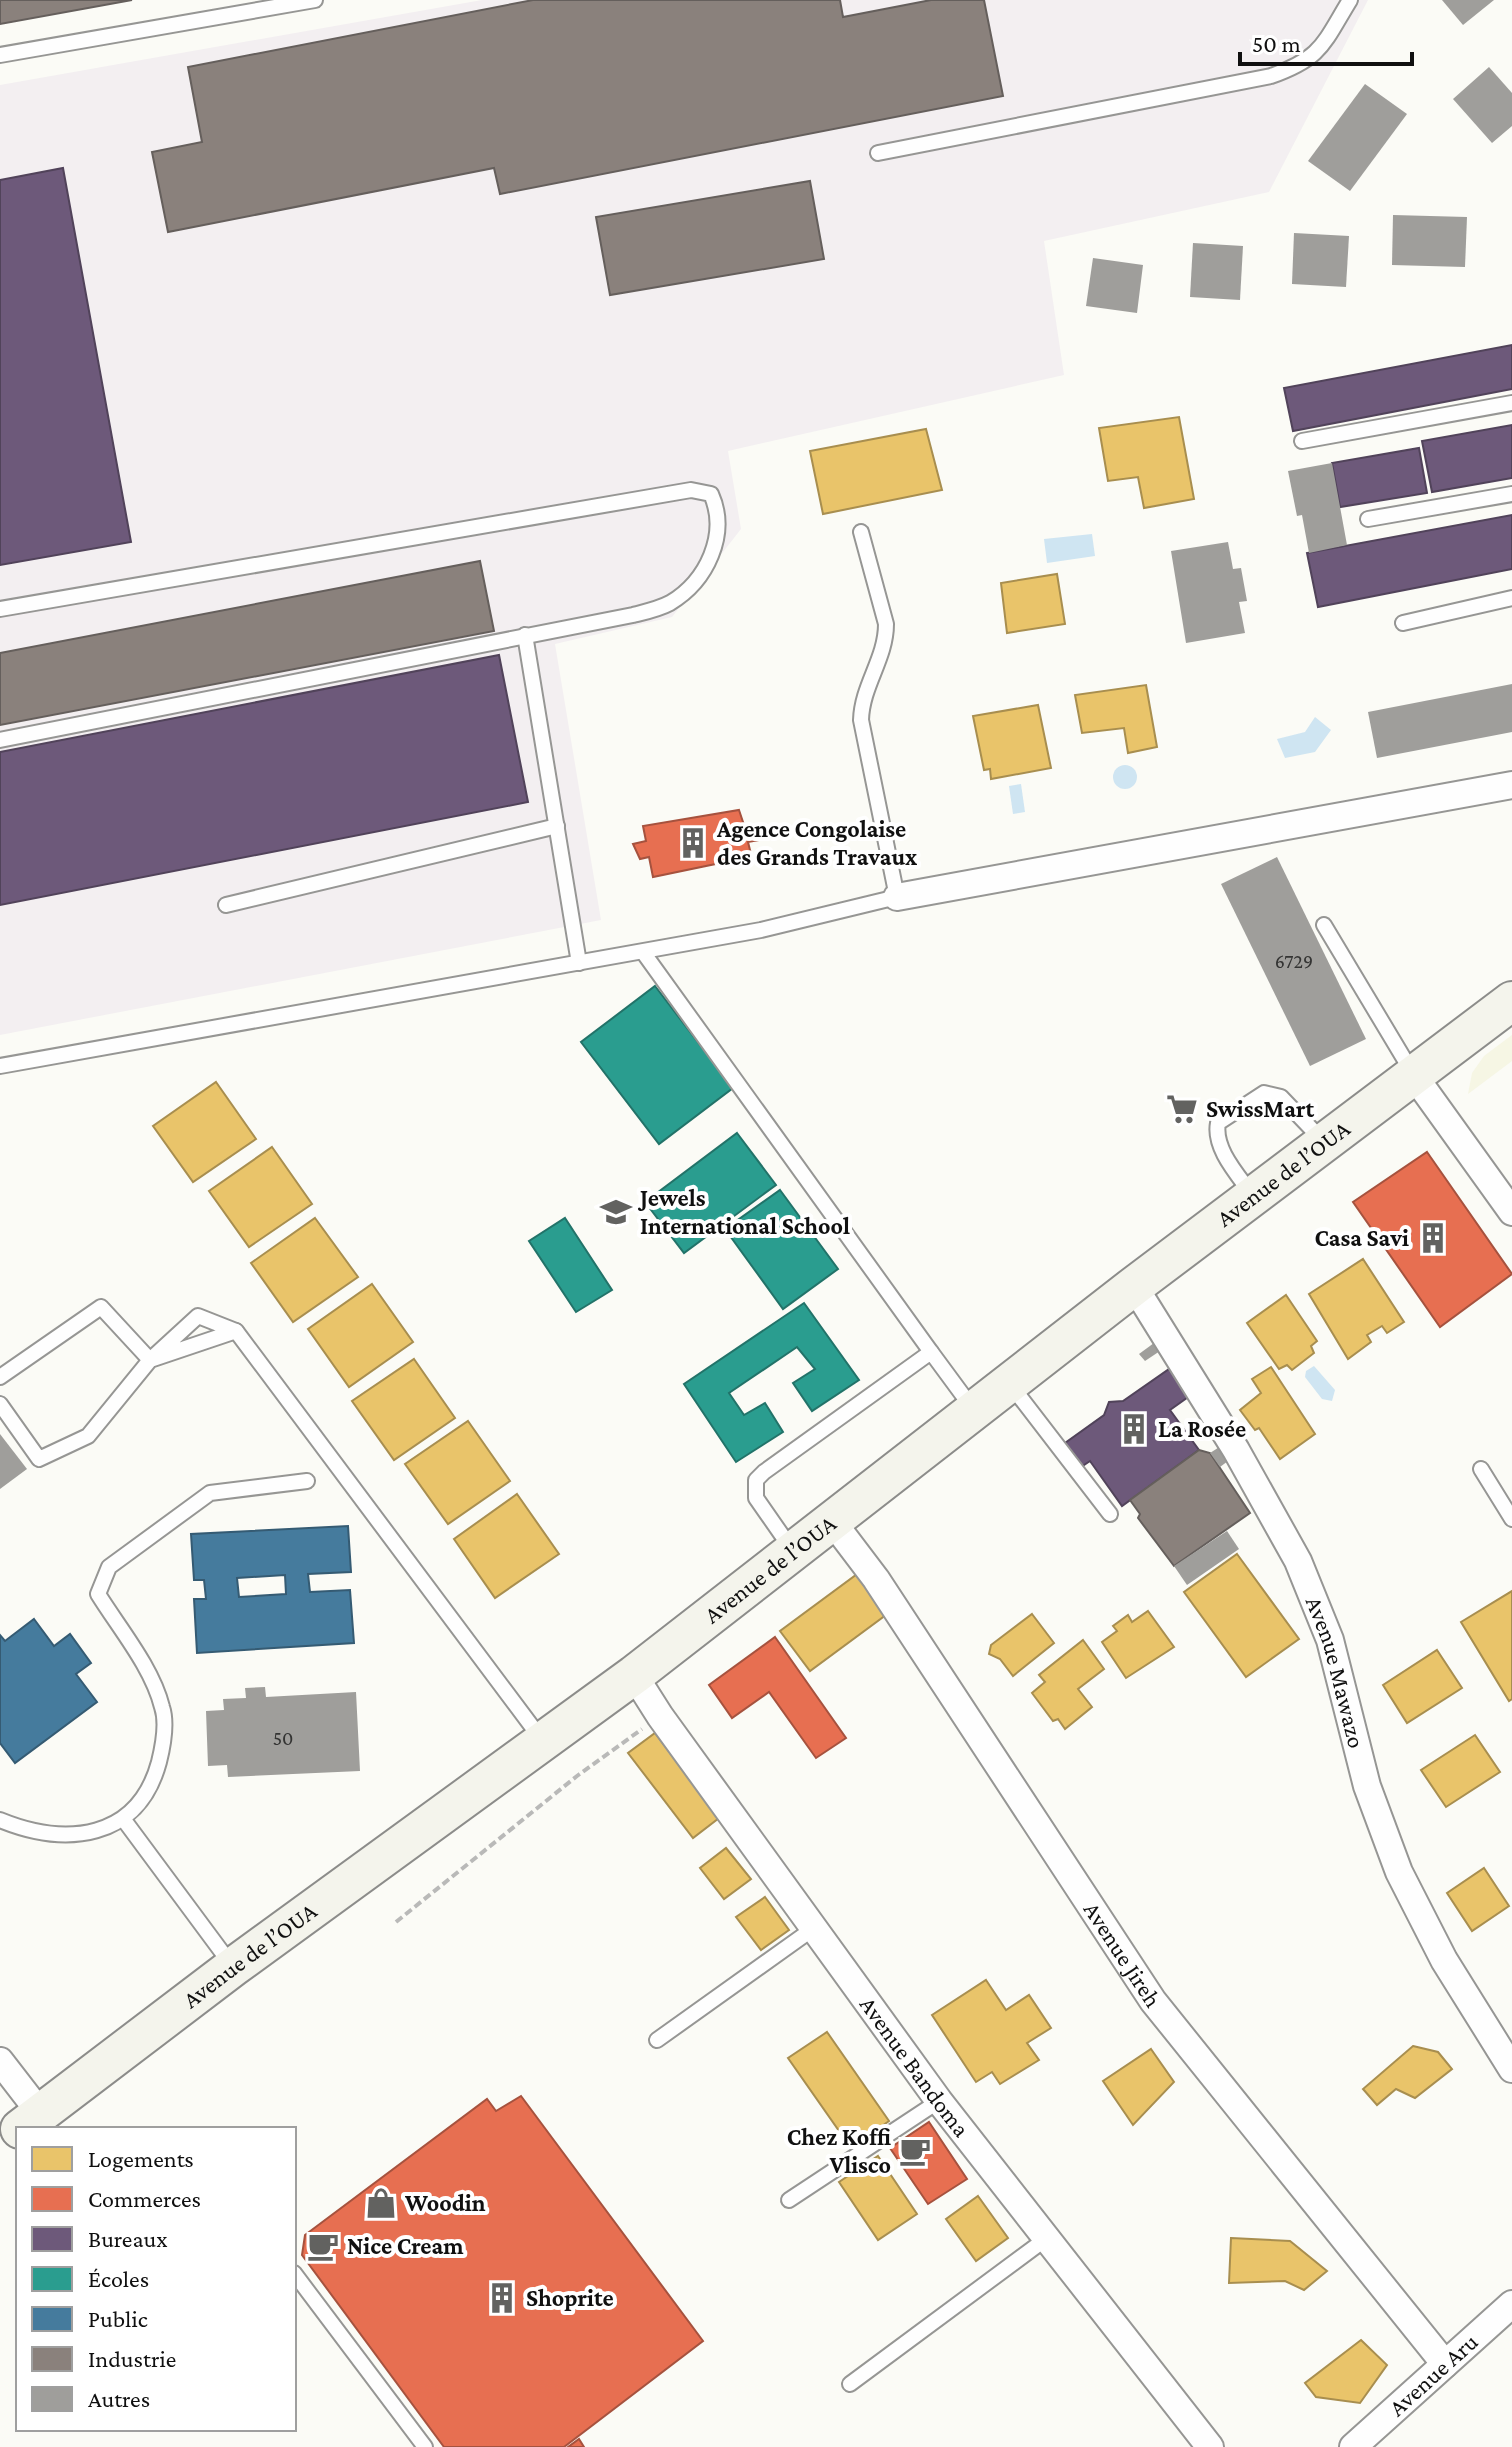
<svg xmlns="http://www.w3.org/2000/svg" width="1512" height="2447" font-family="'Crimson Pro',serif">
<rect width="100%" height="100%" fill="#fbfbf6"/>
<path fill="#f3eff1" d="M482 0H1368L1269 192 1044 241 1064 375 728 451 741 529 672 617 555 644 601 920 0 1035V85Z"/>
<path fill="#f6f6e4" d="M1512 1035V1061L1468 1094 1472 1073 1484 1056Z"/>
<g fill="#cfe5f2">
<path d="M1092 534 1095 556 1047 563 1044 539Z"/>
<path d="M1315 717 1331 730 1315 752 1285 758 1277 739 1305 732Z"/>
<circle cx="1125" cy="777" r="12"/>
<path d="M1021 784 1025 812 1013 814 1009 786Z"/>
<path d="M1314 1366 1335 1390 1332 1401 1322 1399 1305 1377 1306 1371Z"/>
</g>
<g fill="#e9c46a" stroke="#a88e4f" stroke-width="2">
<path d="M1179 417 1194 499 1144 508 1138 477 1108 481 1099 428Z"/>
<path d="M926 429 942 490 823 514 810 451Z"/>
<path d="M1057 574 1065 624 1007 633 1001 583Z"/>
<path d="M1146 685 1157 747 1128 753 1124 728 1082 733 1075 695Z"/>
<path d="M1038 705 1051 768 991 779 990 769 984 770 973 716Z"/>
<path d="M216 1082 256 1139 193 1182 153 1126Z"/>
<path d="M272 1147 312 1204 249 1247 209 1191Z"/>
<path d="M315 1218 358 1277 293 1322 251 1263Z"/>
<path d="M1363 1259 1404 1322 1387 1333 1382 1326 1367 1335 1371 1342 1348 1359 1309 1294Z"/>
<path d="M372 1284 413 1342 349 1387 308 1329Z"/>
<path d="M1286 1295 1317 1341 1311 1346 1314 1353 1292 1370 1287 1365 1279 1369 1247 1323Z"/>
<path d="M414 1359 455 1418 394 1460 352 1401Z"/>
<path d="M1271 1367 1315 1434 1280 1459 1259 1428 1255 1430 1240 1410 1261 1393 1252 1379Z"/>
<path d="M468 1421 510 1481 448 1524 405 1464Z"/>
<path d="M517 1494 559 1554 495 1598 454 1539Z"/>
<path d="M1237 1554 1299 1639 1246 1677 1184 1592Z"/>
<path d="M864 1569 894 1609 810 1671 780 1631Z"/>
<path d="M1512 1591V1699L1509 1701 1461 1622Z"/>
<path d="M1148 1611 1174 1647 1126 1678 1102 1642 1117 1631 1113 1626 1128 1615 1132 1622Z"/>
<path d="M1032 1614 1054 1643 1013 1676 1000 1659 989 1654 991 1645Z"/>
<path d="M1083 1640 1104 1669 1078 1689 1092 1707 1065 1729 1058 1719 1053 1721 1032 1693 1045 1682 1039 1675Z"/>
<path d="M1437 1650 1462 1688 1407 1723 1383 1685Z"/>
<path d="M655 1733 719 1818 693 1838 628 1753Z"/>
<path d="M1475 1735 1500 1772 1446 1807 1421 1770Z"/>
<path d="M726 1848 751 1879 724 1899 700 1868Z"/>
<path d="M1484 1868 1509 1906 1472 1931 1447 1893Z"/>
<path d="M765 1897 789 1930 761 1950 736 1917Z"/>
<path d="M986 1980 1006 2010 1029 1995 1051 2028 1027 2043 1039 2060 1000 2084 992 2072 976 2082 932 2015Z"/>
<path d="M827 2032 889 2121 851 2148 788 2058Z"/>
<path d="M1413 2046 1438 2052 1452 2069 1415 2098 1396 2089 1377 2105 1363 2089Z"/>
<path d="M1151 2049 1174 2082 1133 2125 1103 2081Z"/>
<path d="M878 2156 917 2214 878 2240 839 2182Z"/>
<path d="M978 2196 1008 2238 976 2261 946 2219Z"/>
<path d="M1231 2238 1290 2241 1327 2271 1304 2290 1285 2281 1229 2283Z"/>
<path d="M1361 2340 1387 2365 1360 2403 1316 2397 1305 2383Z"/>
</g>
<g fill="#e76f51" stroke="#a6523e" stroke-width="2">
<path d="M739 810 745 828 753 827 759 840 748 842 753 862 737 866 735 860 653 877 649 857 640 859 633 844 646 841 643 826Z"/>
<path d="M1427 1152 1512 1274 1440 1327 1353 1202Z"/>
<path d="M775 1637 846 1738 816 1758 769 1692 732 1718 709 1685Z"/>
<path d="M521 2096 703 2341 564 2447H444L302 2255 305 2235 487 2099 496 2111Z"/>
<path d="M929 2122 967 2179 928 2204 890 2148Z"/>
<path d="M579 2439 584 2447H568Z"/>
</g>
<g fill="#6d597a" stroke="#51435a" stroke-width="2">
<path d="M63 168 131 542 0 565V180Z"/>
<path d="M1512 345V389L1293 431 1284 388Z"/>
<path d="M1512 425V478L1432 492 1422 441Z"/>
<path d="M1419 448 1427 493 1340 507 1332 463Z"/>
<path d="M1512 515V569L1318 607 1307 553Z"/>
<path d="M499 655 528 802 0 905V752Z"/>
<path d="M1172 1367 1191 1395 1170 1410 1199 1450 1122 1506 1090 1461 1081 1467 1065 1443 1104 1415 1109 1402 1123 1401Z"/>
</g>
<g fill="#2a9d8f" stroke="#227369" stroke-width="2">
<path d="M655 986 733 1088 659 1144 581 1042Z"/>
<path d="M737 1133 776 1185 684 1253 645 1202Z"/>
<path d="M780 1190 838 1269 783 1309 725 1229Z"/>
<path d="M565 1218 612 1290 576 1312 529 1241Z"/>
<path d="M804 1303 859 1380 812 1411 793 1383 815 1369 797 1347 729 1393 744 1415 765 1403 783 1432 736 1462 684 1384Z"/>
</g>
<g fill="#457b9d" stroke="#355b73" stroke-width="2" fill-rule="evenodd">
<path d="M348 1526 351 1572 308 1574 310 1592 350 1590 354 1643 197 1653 194 1599H206L204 1580H194L191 1534ZM285 1575 286 1594 239 1597 237 1578Z"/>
<path d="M34 1619 54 1646 70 1634 91 1663 76 1674 97 1702 15 1763 0 1743V1635L5 1641Z"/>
</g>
<g fill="#8a817c" stroke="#655f5c" stroke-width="2">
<path d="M0 0H132L0 24Z"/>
<path d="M533 0H840L843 17 931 0H984L1003 96 500 194 494 168 168 232 152 152 202 142 188 67Z"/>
<path d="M810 181 824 259 610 295 596 217Z"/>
<path d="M480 561 494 631 0 725V653Z"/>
<path d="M1199 1450 1210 1453 1250 1513 1174 1566 1138 1518 1140 1514 1130 1500Z"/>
</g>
<g fill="#9f9e9b">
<path d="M1442 0H1494L1463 25Z"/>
<path d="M1489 67 1512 93V126L1492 143 1453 99Z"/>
<path d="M1365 84 1407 114 1350 191 1308 161Z"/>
<path d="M1393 215 1467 217 1465 267 1392 265Z"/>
<path d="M1294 233 1349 236 1346 287 1292 284Z"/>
<path d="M1193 243 1243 246 1240 300 1190 297Z"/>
<path d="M1093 258 1143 265 1137 313 1086 306Z"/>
<path d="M1332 463 1347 545 1309 553 1302 515 1297 516 1288 471Z"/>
<path d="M1228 542 1233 569 1241 568 1247 601 1239 602 1245 633 1186 643 1171 551Z"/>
<path d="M1512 684V732L1377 758 1368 712Z"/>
<path d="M1277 857 1366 1039 1310 1066 1221 884Z"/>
<path d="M1154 1343 1160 1351 1145 1361 1139 1354Z"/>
<path d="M0 1434 27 1469 0 1489Z"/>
<path d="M1224 1444 1232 1458 1220 1467 1210 1453Z"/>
<path d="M1227 1531 1239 1549 1187 1585 1174 1566Z"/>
<path d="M265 1687 266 1697 356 1692 360 1771 228 1777 227 1765 208 1766 206 1711 224 1710 223 1699 246 1698 245 1688Z"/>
</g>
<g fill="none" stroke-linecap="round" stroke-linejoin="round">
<defs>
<g id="service">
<path d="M0 55 315 0"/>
<path d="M878 153 1271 76C1322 58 1323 44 1350 0"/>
<path d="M1302 441 1512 403"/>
<path d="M1368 519 1512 494"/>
<path d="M0 609 691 490 711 494C729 534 707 581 670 603 659 609 645 612 633 615L0 740"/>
<path d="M1403 623 1512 598"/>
<path d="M525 635 579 963"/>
<path d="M226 905 557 826"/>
<path d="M1324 925 1412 1072"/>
<path d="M643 952 931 1352"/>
<path d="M0 1066 761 930 897 897 861 720C862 685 886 659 886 624L861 532"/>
<path d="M1253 1196C1239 1176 1213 1149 1218 1123L1264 1093 1281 1097 1324 1142"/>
<path d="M236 1331 542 1740"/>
<path d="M0 1377 101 1307 150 1360"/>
<path d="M1010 1384 1110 1514"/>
<path d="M0 1404 39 1459 88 1436 150 1360 198 1316 236 1331 150 1360"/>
<path d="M1481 1469 1512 1519"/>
<path d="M793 1551 756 1498V1480L764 1472 931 1352 973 1409"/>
<path d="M0 1820C66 1847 138 1840 159 1762 163 1746 167 1722 162 1707 152 1667 119 1628 98 1594L109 1567 210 1493 307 1481"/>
<path d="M124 1820 233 1967"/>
<path d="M657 2040 814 1928"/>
<path d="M789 2200 939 2101"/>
<path d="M294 2273 425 2447"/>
<path d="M850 2384 1047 2238"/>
</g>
<g id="minor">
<path d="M897 897 1512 785"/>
<path d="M1415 1077 1512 1212"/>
<path id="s1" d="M1134 1286 1236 1450 1298 1561 1330 1640 1367 1786 1399 1872 1444 1960 1512 2069"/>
<path id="s2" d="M832 1521 876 1579 1153 2001 1445 2364"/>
<path id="s3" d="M634 1675 660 1716 939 2101 1210 2447"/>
<path d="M0 2061 41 2114"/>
<path id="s4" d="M1353 2447 1512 2304"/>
</g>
<g id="secondary">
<path id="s5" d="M20 2129 233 1967 634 1675 1134 1286 1512 1001"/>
</g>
</defs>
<use href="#service" stroke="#969694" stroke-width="18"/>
<use href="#minor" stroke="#969694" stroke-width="30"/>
<use href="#secondary" stroke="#8c8c8a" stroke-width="42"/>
<path stroke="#b9b9b8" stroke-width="4" stroke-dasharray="8 4" stroke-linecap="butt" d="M396 1922 577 1776 642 1729"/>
<use href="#service" stroke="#fefefe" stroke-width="14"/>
<use href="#minor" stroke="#fefefe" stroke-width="26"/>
<use href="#secondary" stroke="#f4f4ec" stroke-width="38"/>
</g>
<defs>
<symbol id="building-bare" viewBox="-9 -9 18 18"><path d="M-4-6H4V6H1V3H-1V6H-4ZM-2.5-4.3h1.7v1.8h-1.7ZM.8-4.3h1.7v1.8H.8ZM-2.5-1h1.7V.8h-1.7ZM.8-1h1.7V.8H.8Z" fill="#626260" stroke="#fff" stroke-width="2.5" paint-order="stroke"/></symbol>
<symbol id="supermarket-bare" viewBox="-9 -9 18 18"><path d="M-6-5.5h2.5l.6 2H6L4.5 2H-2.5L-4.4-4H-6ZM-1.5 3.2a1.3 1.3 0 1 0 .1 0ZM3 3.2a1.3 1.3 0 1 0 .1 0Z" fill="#626260" stroke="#fff" stroke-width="2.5" paint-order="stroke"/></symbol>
<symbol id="school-bare" viewBox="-9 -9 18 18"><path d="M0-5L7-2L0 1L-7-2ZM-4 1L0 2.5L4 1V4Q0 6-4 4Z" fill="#626260" stroke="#fff" stroke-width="2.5" paint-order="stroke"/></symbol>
<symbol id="cafe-bare" viewBox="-9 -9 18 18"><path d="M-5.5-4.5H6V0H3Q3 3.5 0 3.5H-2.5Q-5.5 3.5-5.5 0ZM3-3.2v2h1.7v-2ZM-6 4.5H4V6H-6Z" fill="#626260" stroke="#fff" stroke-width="2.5" paint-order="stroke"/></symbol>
<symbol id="shop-bare" viewBox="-9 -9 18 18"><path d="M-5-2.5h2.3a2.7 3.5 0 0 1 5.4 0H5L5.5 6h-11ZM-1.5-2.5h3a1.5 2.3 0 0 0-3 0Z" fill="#626260" stroke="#fff" stroke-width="2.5" paint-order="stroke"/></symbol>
</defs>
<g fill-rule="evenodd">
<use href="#building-bare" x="671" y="821" width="44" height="44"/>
<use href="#supermarket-bare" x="1160" y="1087" width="44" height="44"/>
<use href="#school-bare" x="594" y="1190" width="44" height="44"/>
<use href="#building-bare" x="1411" y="1216" width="44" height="44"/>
<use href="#building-bare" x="1112" y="1407" width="44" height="44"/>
<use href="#cafe-bare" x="893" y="2129" width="44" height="44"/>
<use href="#shop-bare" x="359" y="2181" width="44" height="44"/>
<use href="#cafe-bare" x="301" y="2224" width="44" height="44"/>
<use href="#building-bare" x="480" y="2276" width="44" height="44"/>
</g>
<g text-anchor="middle" stroke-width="8" stroke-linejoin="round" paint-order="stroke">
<g font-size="20" fill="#343433">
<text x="1294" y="968">6729</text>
<text x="283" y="1745">50</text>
</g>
<g font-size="24" font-weight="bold" fill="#101010" stroke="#fff" text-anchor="start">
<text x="717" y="837">Agence Congolaise<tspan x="717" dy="28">des Grands Travaux</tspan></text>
<text x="1206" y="1117">SwissMart</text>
<text x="640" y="1206">Jewels<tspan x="640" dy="28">International School</tspan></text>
<text x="1409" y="1246" text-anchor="end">Casa Savi</text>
<text x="1158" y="1437">La Rosée</text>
<text x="891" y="2145" text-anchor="end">Chez Koffi<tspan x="891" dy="28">Vlisco</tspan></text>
<text x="405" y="2211">Woodin</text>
<text x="347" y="2254">Nice Cream</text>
<text x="526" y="2306">Shoprite</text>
</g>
<g font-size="24" fill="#101010" stroke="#fff">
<text dy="8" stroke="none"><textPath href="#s5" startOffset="1584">Avenue de l’OUA</textPath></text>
<text dy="8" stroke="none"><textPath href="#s5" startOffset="936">Avenue de l’OUA</textPath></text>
<text dy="8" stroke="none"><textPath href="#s1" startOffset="438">Avenue Mawazo</textPath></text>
<text dy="8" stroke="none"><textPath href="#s2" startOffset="522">Avenue Jireh</textPath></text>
<text dy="8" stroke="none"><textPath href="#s5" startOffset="288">Avenue de l’OUA</textPath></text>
<text dy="8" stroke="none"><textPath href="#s3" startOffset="482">Avenue Bandoma</textPath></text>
<text dy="8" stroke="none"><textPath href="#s4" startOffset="108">Avenue Aru</textPath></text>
</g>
</g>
<rect x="16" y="2127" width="280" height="304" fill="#ffffff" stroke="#9f9f9f" stroke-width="2"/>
<rect x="32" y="2147" width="40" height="24" fill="#e9c46a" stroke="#9f9f9f" stroke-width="2"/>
<text x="88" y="2167" font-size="24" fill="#101010">Logements</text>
<rect x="32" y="2187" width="40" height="24" fill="#e76f51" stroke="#9f9f9f" stroke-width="2"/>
<text x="88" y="2207" font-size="24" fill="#101010">Commerces</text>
<rect x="32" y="2227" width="40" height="24" fill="#6d597a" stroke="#9f9f9f" stroke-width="2"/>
<text x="88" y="2247" font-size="24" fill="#101010">Bureaux</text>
<rect x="32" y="2267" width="40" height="24" fill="#2a9d8f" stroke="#9f9f9f" stroke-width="2"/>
<text x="88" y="2287" font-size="24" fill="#101010">Écoles</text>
<rect x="32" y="2307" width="40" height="24" fill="#457b9d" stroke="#9f9f9f" stroke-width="2"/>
<text x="88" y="2327" font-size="24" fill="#101010">Public</text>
<rect x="32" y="2347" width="40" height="24" fill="#8a817c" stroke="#9f9f9f" stroke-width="2"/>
<text x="88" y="2367" font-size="24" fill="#101010">Industrie</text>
<rect x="32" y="2387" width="40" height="24" fill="#9f9e9b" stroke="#9f9f9f" stroke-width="2"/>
<text x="88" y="2407" font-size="24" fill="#101010">Autres</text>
<path d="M1240 52v12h172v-12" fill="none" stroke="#101010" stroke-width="4"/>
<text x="1252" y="52" font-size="24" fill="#101010" stroke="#ffffff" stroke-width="6" paint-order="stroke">50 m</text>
</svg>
